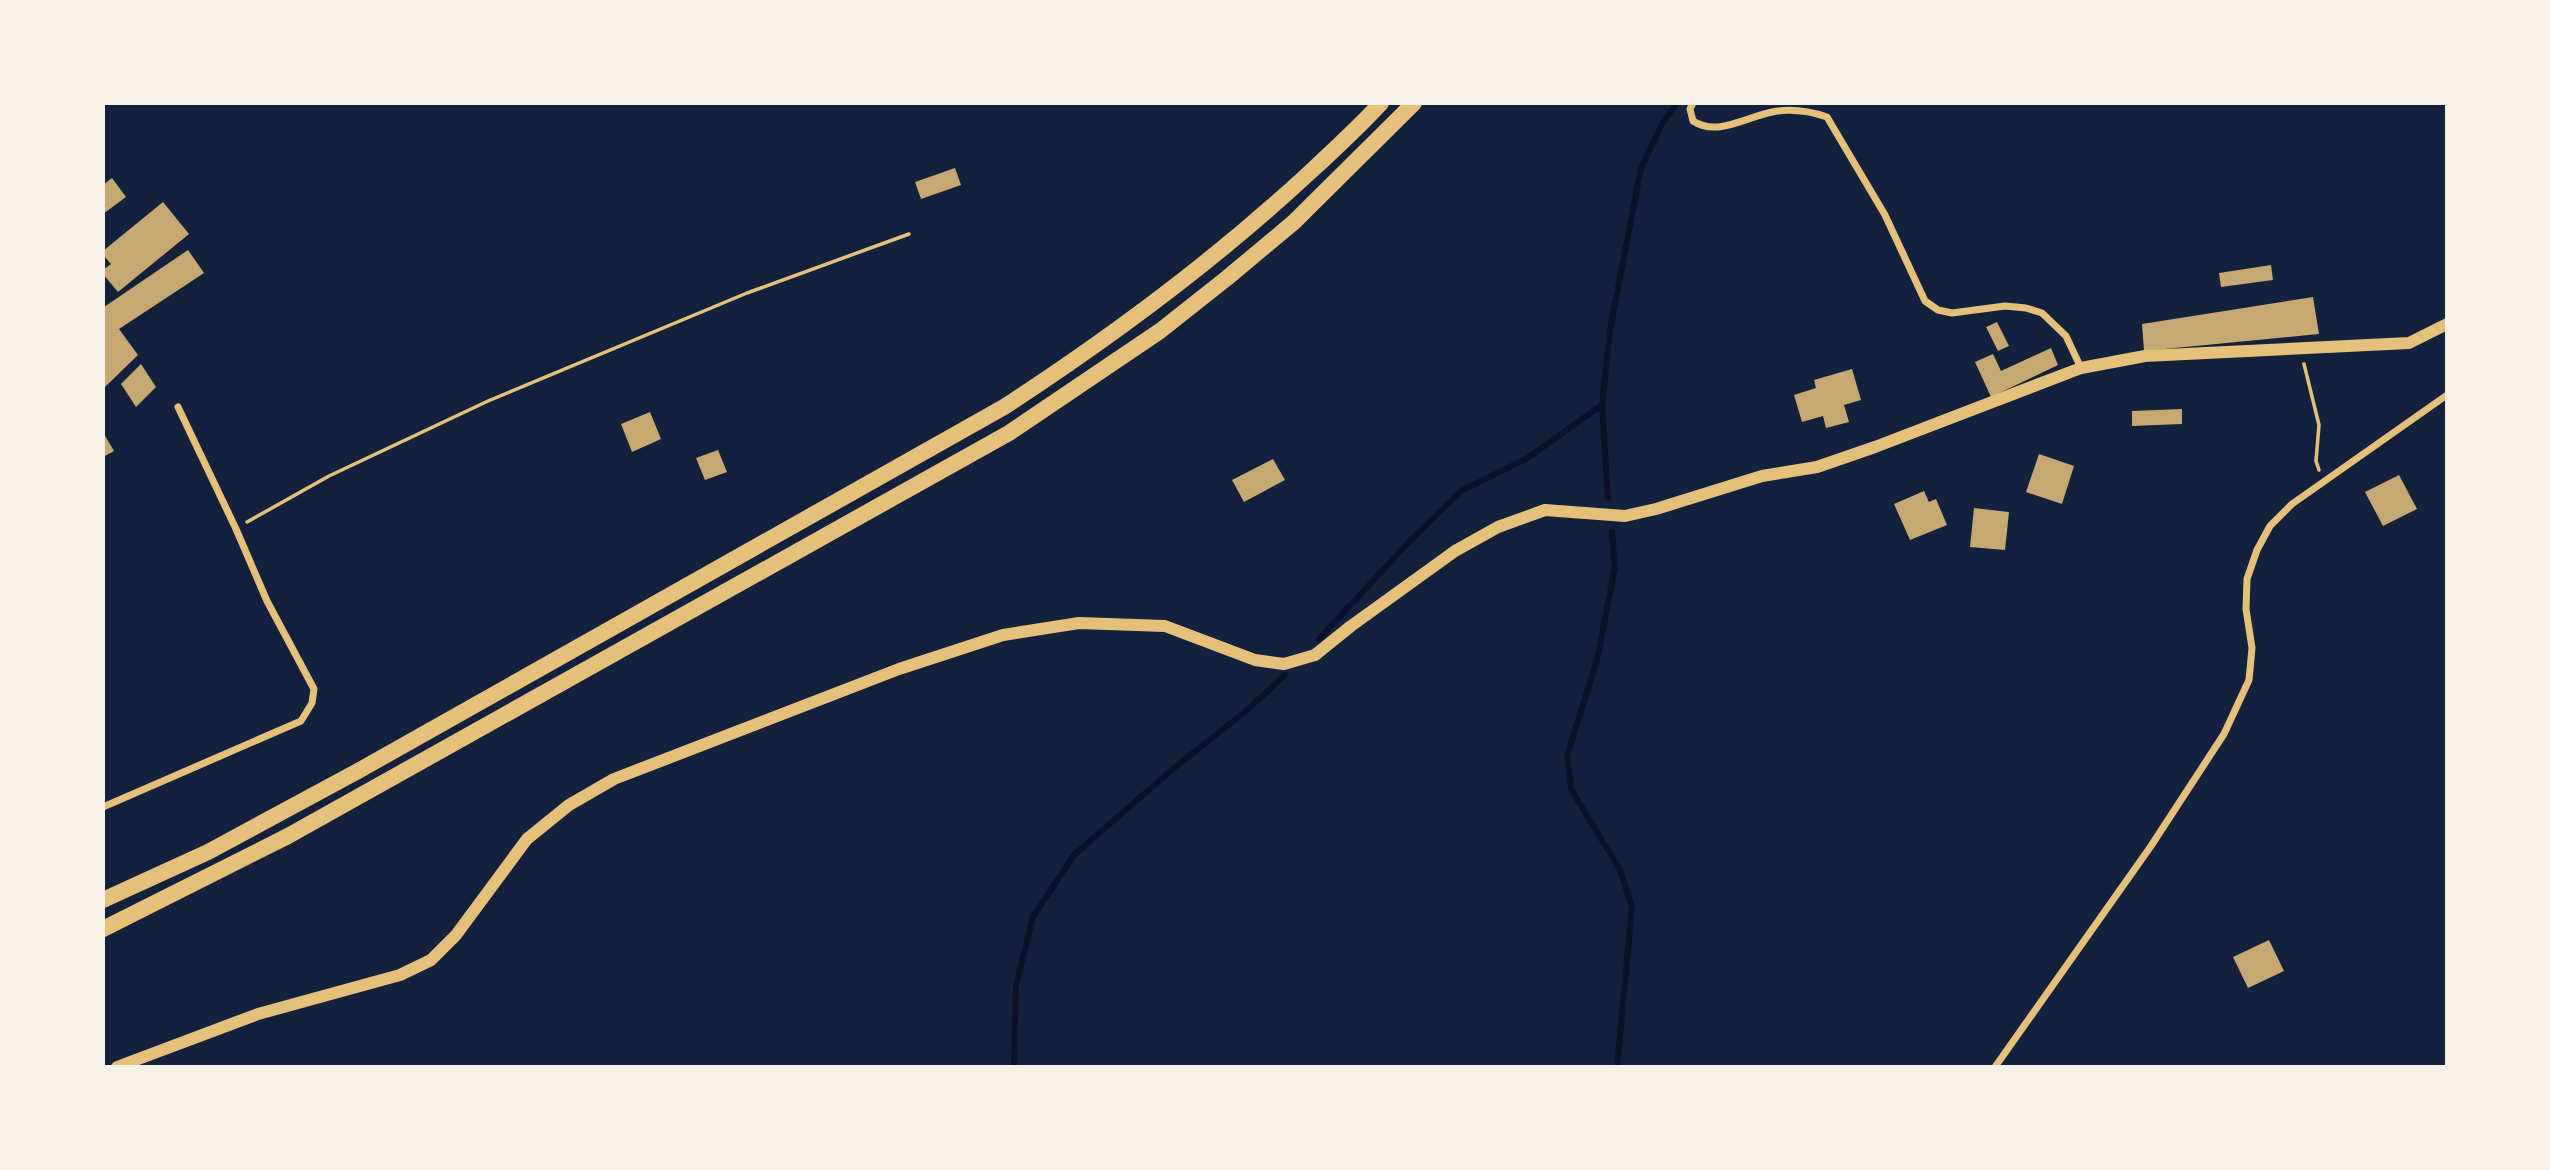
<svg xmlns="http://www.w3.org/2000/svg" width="2550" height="1170" font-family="'Alegreya Sans',sans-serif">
<rect width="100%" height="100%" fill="#14213d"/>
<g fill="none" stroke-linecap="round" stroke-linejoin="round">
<g stroke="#0b132b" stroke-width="6">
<path d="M1608 498 1602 405 1610 330 1641 168 1663 122 1677 103"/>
<path d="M1612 532 1615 567 1597 660 1567 756 1571 789 1620 870 1632 907 1617 1067"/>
<path d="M1319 639 1407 544 1461 491 1526 459 1602 405"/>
<path d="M1014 1067 1016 985 1033 917 1074 855 1174 768 1246 711 1285 675"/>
</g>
</g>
<g fill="#c6a872">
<path d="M955 168 961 185 921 199 915 182Z"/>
<path d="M112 178 126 197 103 214V185Z"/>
<path d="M163 202 189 234 118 292 103 274V270L111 264 103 255V251Z"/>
<path d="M188 250 204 273 119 329 138 355 105 387 104 307Z"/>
<path d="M2271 265 2273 280 2221 287 2219 273Z"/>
<path d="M2313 297 2319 334 2144 351 2142 324Z"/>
<path d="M1997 322 2009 346 1998 351 1986 327Z"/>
<path d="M2051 348 2058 365 1991 397 1975 362 1993 354 2001 371Z"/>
<path d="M141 364 156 387 136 407 121 384Z"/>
<path d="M1852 369 1861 400 1844 405 1849 422 1826 428 1823 416 1802 422 1794 395 1816 388 1814 380Z"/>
<path d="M2182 409V424L2132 426V411Z"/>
<path d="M650 412 661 439 632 452 621 424Z"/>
<path d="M103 432 114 451 103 457Z"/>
<path d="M718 450 727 472 705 480 696 458Z"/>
<path d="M2039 454 2074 466 2062 504 2026 492Z"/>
<path d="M1273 459 1285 480 1244 502 1232 480Z"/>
<path d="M2399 475 2417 509 2383 526 2365 492Z"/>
<path d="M1924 491 1929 502 1936 499 1947 525 1910 540 1894 504Z"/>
<path d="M1974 508 2009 512 2005 550 1970 547Z"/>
<path d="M2269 940 2284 971 2248 988 2233 957Z"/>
</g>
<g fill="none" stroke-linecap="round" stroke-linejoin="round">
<g stroke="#e5c07b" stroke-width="3.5">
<path d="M2304 364 2319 425 2316 461 2319 470"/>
<path d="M247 522 329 476 488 401 747 293 909 234"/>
</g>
<g stroke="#e5c07b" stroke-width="7">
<path d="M1693 103 1690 109 1693 121C1717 137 1746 117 1772 112 1792 108 1809 111 1827 117L1885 215 1925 301 1938 310 1952 313 2005 306 2026 308 2042 313 2066 336 2081 368"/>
<path d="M103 807 301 721 312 703 314 689 267 601 236 529 178 407"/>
<path d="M1995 1067 2151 846 2224 734 2249 680 2252 648 2246 609 2247 579 2257 550 2270 526 2292 504 2447 395"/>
</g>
<path stroke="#e5c07b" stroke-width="12" d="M117 1067 258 1014 400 975 431 960 456 935 527 839 569 805 614 779 899 669 1003 635 1079 623 1165 626 1255 660 1284 664 1315 655 1351 626 1455 551 1498 527 1545 510 1625 516 1656 509 1762 476 1817 467 1875 447 2081 368 2145 356 2409 343 2447 324"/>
<g stroke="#e5c07b" stroke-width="16">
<path d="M103 900 208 852 358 771 1004 407C1113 336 1213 262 1308 174 1333 151 1358 128 1381 103"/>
<path d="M103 929 288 836 1009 433 1160 331 1227 278 1294 222 1414 103"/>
</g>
</g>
<rect width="2550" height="1170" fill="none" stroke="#f6f1e7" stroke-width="210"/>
</svg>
